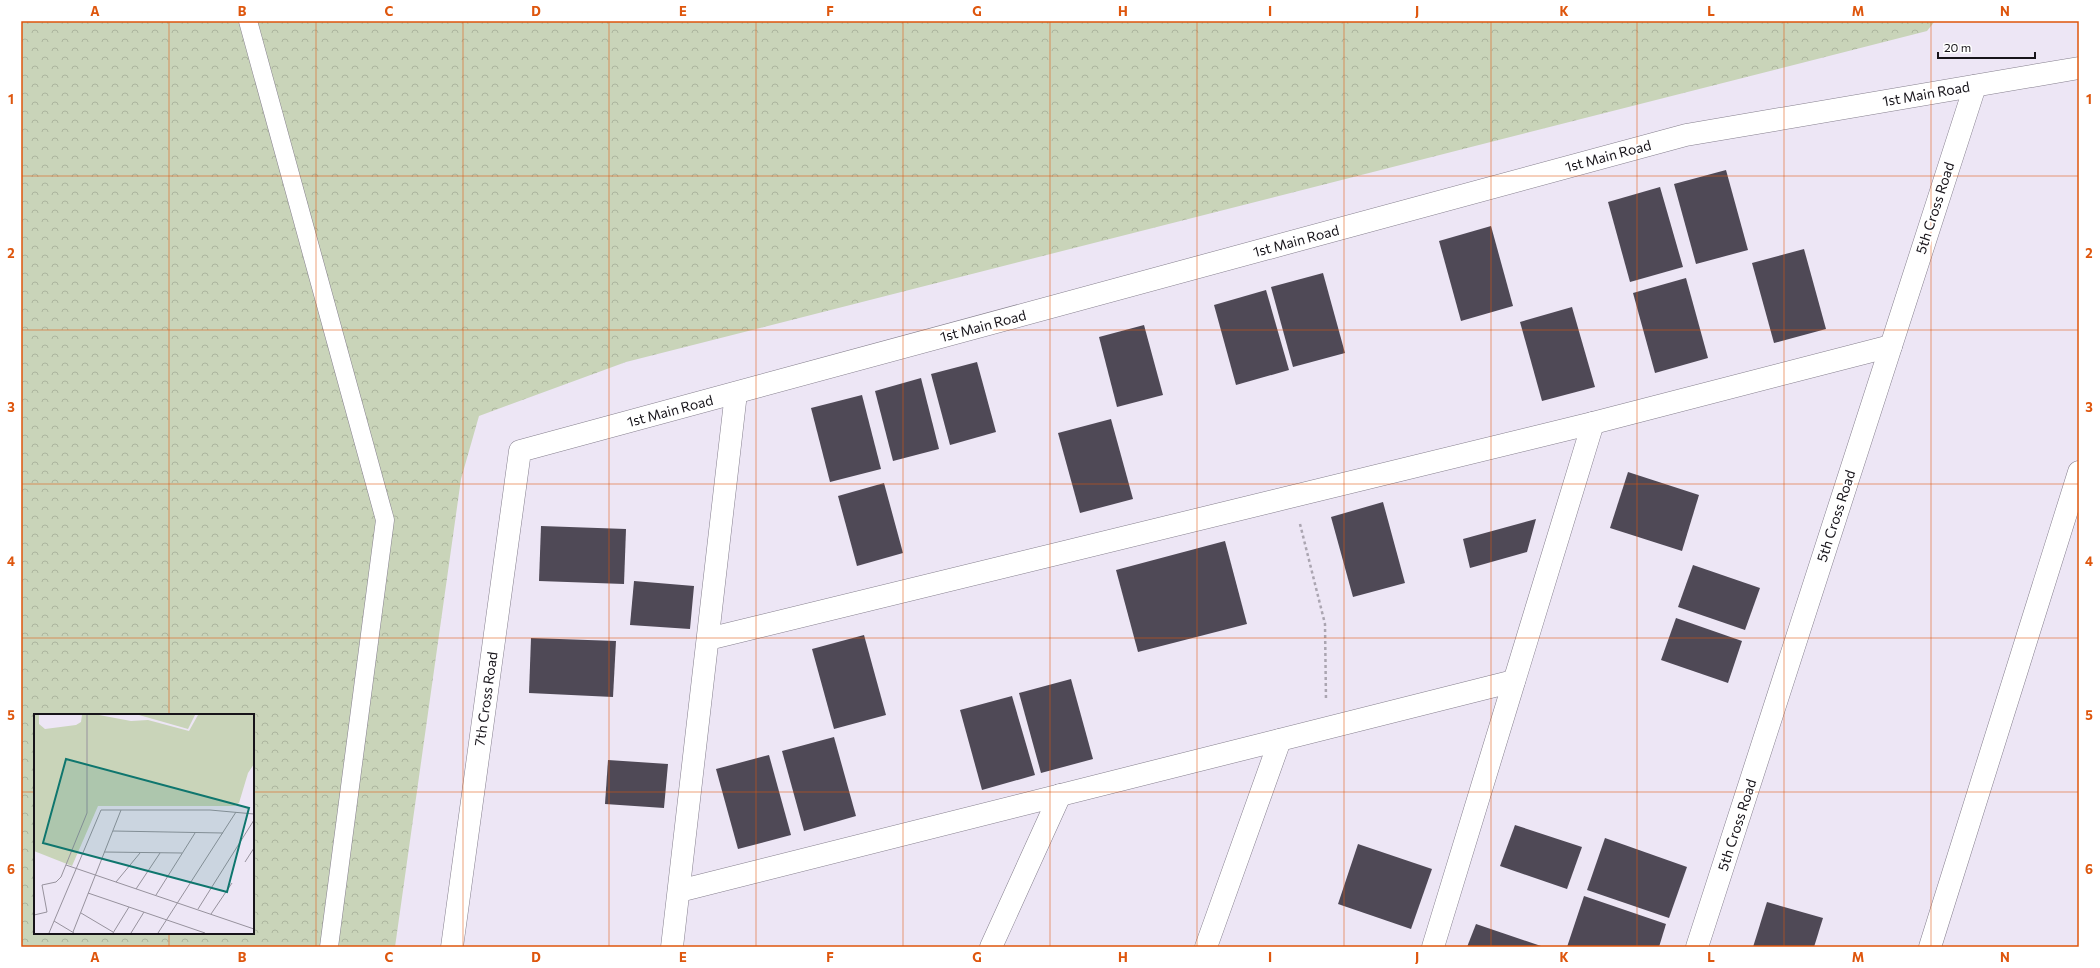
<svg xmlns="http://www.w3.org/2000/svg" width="2100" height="968" font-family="Commissioner,sans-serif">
<defs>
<pattern id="forest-crowns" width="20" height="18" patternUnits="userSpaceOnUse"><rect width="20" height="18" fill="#c9d4b9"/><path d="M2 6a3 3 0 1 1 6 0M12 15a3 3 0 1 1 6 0" fill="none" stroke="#acb59e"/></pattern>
</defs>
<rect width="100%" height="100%" fill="#ede6f5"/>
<path fill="url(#forest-crowns)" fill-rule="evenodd" d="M21 21H1935L1927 31 626 362 479 416 461 479 395 947H21ZM35 715H253V933H35Z"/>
<g fill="#4f4956">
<path d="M1726 170 1748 250 1696 264 1674 184Z"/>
<path d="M1660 187 1683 267 1630 282 1608 202Z"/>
<path d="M1491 226 1513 306 1461 321 1439 241Z"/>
<path d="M1804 249 1826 329 1774 343 1752 263Z"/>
<path d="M1323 273 1345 353 1293 367 1271 287Z"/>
<path d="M1686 278 1708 358 1655 373 1633 293Z"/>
<path d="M1266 290 1289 370 1236 385 1214 305Z"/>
<path d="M1572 307 1595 387 1542 401 1520 322Z"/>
<path d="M1144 325 1163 395 1117 407 1099 337Z"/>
<path d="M977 362 996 432 950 445 931 374Z"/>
<path d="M921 378 939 449 893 461 875 391Z"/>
<path d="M862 395 881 469 830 482 811 408Z"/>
<path d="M1111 419 1133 499 1080 513 1058 433Z"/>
<path d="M1628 472 1699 495 1682 551 1610 528Z"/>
<path d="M884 483 903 553 857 566 838 496Z"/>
<path d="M1383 502 1405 583 1353 597 1331 517Z"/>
<path d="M1536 519 1527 552 1470 568 1463 539Z"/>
<path d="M541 526 626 529 624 584 539 581Z"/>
<path d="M1225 541 1247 624 1138 652 1116 570Z"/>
<path d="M1693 565 1760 588 1745 630 1678 607Z"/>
<path d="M634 581 694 586 690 629 630 625Z"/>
<path d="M1676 618 1742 641 1728 683 1661 660Z"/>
<path d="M864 635 886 715 834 729 812 649Z"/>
<path d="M531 638 616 641 613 697 529 693Z"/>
<path d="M1071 679 1093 759 1041 773 1019 693Z"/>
<path d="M1012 696 1035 775 982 790 960 710Z"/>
<path d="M834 737 856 816 804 831 782 751Z"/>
<path d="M769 755 791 835 738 849 716 769Z"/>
<path d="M608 760 668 764 664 808 605 804Z"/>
<path d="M1515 825 1582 847 1567 889 1500 866Z"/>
<path d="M1605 838 1687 867 1669 918 1587 890Z"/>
<path d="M1358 844 1432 869 1411 929 1338 904Z"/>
<path d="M1584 896 1666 924 1659 947H1567Z"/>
<path d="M1767 902 1823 918 1814 947H1753Z"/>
<path d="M1476 924 1544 947H1467Z"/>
</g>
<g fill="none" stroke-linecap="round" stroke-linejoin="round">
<defs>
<path id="service" d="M248 21 385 520 329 947"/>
<g id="minor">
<path d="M708 639 1593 423 1891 346"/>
<path d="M679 891 1514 681"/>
<path d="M452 947 520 451 1686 135 2079 68"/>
<path d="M672 947 736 393"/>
<path d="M991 947 1060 795"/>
<path d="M1206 947 1280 740"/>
<path d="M1433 947 1593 423"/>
<path d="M1697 947 1975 86"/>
<path d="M1930 947 2079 472"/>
</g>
</defs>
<use href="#service" stroke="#857f8d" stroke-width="19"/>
<use href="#minor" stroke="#857f8d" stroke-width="23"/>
<path stroke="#aba5b1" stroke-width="2.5" stroke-dasharray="3 3" stroke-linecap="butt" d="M1300 524 1325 624 1326 700"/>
<use href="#service" stroke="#fff" stroke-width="18"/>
<use href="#minor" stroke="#fff" stroke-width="22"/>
</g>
<path fill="none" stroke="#de560d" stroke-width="1" stroke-opacity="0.55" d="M169 21V715M316 21V947M463 21V947M609 21V947M756 21V947M903 21V947M1050 21V947M1197 21V947M1344 21V947M1491 21V947M1637 21V947M1784 21V947M1931 21V947M21 176H2079M21 330H2079M21 484H2079M21 638H2079M21 792H35M253 792H2079M169 933V947"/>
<g text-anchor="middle" stroke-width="4" stroke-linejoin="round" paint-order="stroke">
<g font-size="14" fill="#17141a" stroke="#fff">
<text transform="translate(1926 94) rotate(-10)" y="5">1st Main Road</text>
<text transform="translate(1608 156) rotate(-15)" y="5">1st Main Road</text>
<text transform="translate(1935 208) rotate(-72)" y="5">5th Cross Road</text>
<text transform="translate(1296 241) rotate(-15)" y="5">1st Main Road</text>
<text transform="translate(983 326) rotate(-15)" y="5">1st Main Road</text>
<text transform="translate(670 411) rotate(-15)" y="5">1st Main Road</text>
<text transform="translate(1836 516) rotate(-72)" y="5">5th Cross Road</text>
<text transform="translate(486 699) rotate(-82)" y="5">7th Cross Road</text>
<text transform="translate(1737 825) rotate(-72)" y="5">5th Cross Road</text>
</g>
</g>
<g transform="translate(34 714)">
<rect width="220" height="220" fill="#ede6f5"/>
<path d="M105 1H161L154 15Z" fill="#c9d4b9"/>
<path d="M0 1H5V10L11 15 42 11 47 8 48 1H65L97 7 114 6 155 17 164 1H220V50L214 59 205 89 200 92H64L38 152 0 137Z" fill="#c9d4b9"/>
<path fill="none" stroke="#97929d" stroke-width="1" d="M79 117 189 119M70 138 148 139M211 148 220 134M32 151 220 215M82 168 106 139M102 175 126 139M54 179 171 219M122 181 161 119M164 195 220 106M47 199 79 218M177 200 198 169M0 201 13 198 8 171 22 168 27 163 53 99V1M20 207 40 219M39 218 87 96M15 219 67 96H176L220 100M79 219 95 193M97 219 110 198M124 219 202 98"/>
<path fill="#0f766e" fill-opacity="0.15" stroke="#0f766e" stroke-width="2" d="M32 45 215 94 193 178 9 129Z"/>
<rect width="220" height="220" fill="none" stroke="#17141a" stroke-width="2"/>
</g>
<rect width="2100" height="968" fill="none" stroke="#ffffff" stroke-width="44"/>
<path d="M1938 52v6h97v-6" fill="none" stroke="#17141a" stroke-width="2"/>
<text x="1944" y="52" font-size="12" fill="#17141a" stroke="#ffffff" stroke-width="3" paint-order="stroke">20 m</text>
<rect x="22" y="22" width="2056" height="924" fill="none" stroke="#de560d" stroke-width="1.5"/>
<g font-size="13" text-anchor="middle" font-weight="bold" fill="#de560d">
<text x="95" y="16">A</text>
<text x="242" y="16">B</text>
<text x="389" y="16">C</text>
<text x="536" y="16">D</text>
<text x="683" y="16">E</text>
<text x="830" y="16">F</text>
<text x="977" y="16">G</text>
<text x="1123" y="16">H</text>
<text x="1270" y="16">I</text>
<text x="1417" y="16">J</text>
<text x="1564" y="16">K</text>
<text x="1711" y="16">L</text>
<text x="1858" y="16">M</text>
<text x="2005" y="16">N</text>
<text x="11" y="104">1</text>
<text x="2089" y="104">1</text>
<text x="11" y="258">2</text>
<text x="2089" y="258">2</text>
<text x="11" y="412">3</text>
<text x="2089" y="412">3</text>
<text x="11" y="566">4</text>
<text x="2089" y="566">4</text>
<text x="11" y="720">5</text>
<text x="2089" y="720">5</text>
<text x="11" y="874">6</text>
<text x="2089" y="874">6</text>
<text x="95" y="962">A</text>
<text x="242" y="962">B</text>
<text x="389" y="962">C</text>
<text x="536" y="962">D</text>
<text x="683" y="962">E</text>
<text x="830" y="962">F</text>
<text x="977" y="962">G</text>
<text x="1123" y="962">H</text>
<text x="1270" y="962">I</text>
<text x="1417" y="962">J</text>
<text x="1564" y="962">K</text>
<text x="1711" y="962">L</text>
<text x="1858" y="962">M</text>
<text x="2005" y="962">N</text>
</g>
</svg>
